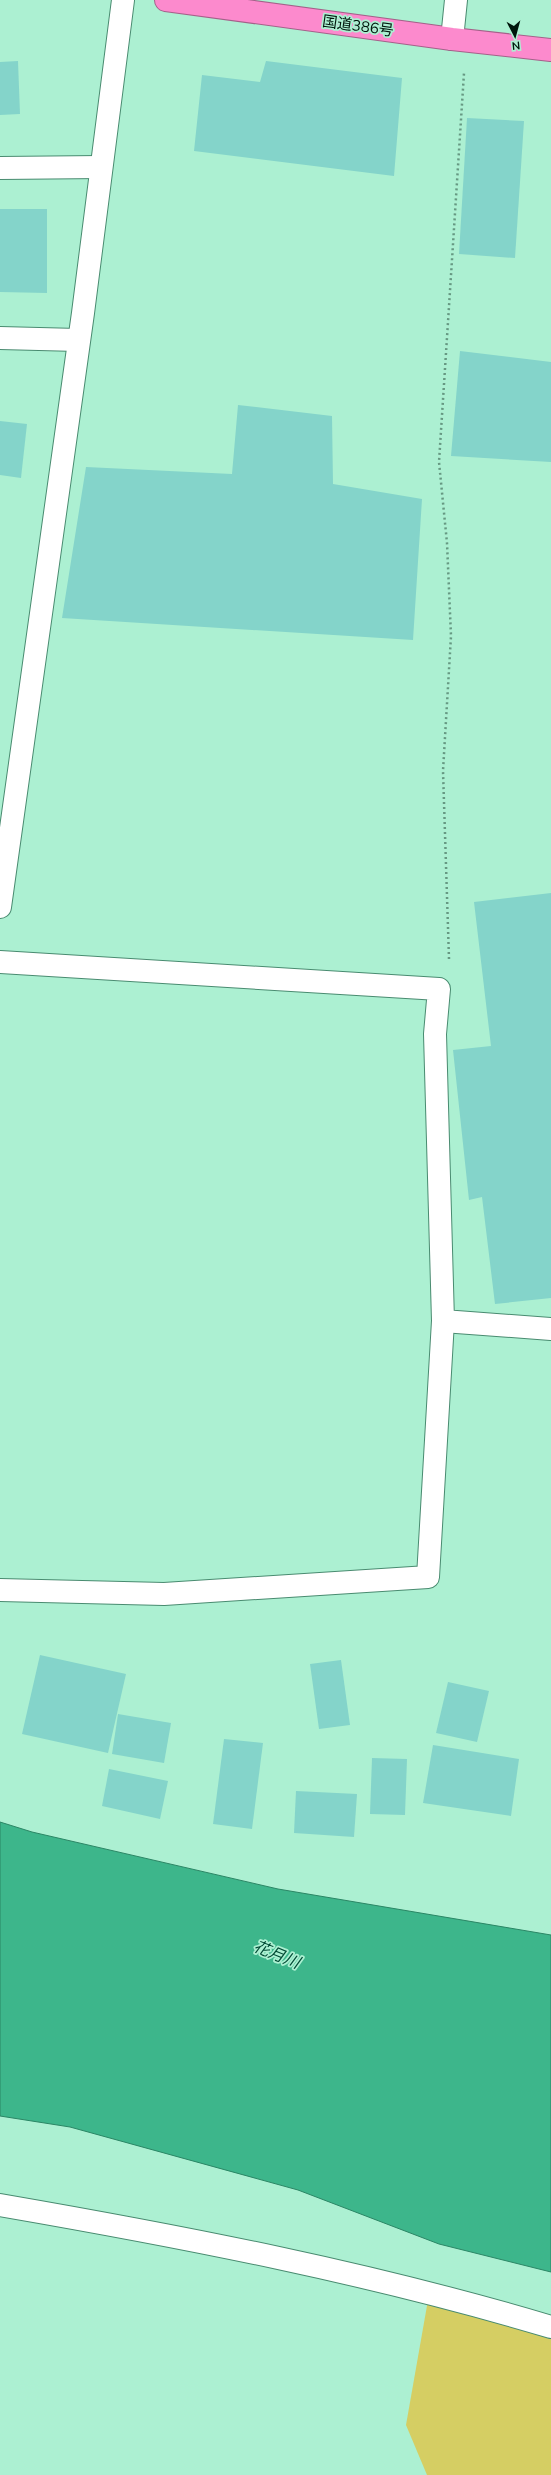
<svg xmlns="http://www.w3.org/2000/svg" width="551" height="2475" font-family="Mulish,'Noto Sans JP',sans-serif">
<rect width="100%" height="100%" fill="#acf0d2"/>
<path fill="#d5ce63" d="M428 2300 551 2336V2475H427L406 2425Z"/>
<path fill="#3db68b" stroke="#2b8665" d="M0 1822 32 1832 278 1889 551 1935V2272L439 2244 298 2190 70 2127 0 2116Z"/>
<g fill="#84d4ca">
<path d="M18 61 20 114 0 115V62Z"/>
<path d="M266 61 402 78 394 176 194 151 202 75 260 82Z"/>
<path d="M467 118 524 121 515 258 459 254Z"/>
<path d="M0 209H47V293L0 292Z"/>
<path d="M460 351 551 362V462L451 456Z"/>
<path d="M238 405 332 416 333 484 422 499 413 640 62 618 86 467 232 474Z"/>
<path d="M0 421 27 424 21 478 0 475Z"/>
<path d="M551 893V1298L495 1304 482 1197 469 1200 453 1050 491 1046 474 902Z"/>
<path d="M40 1655 126 1674 108 1753 22 1734Z"/>
<path d="M341 1660 350 1725 319 1729 310 1664Z"/>
<path d="M448 1682 489 1691 477 1742 436 1733Z"/>
<path d="M118 1714 171 1723 164 1763 112 1754Z"/>
<path d="M224 1739 263 1743 252 1829 213 1824Z"/>
<path d="M433 1745 519 1759 511 1816 423 1803Z"/>
<path d="M372 1758 407 1759 405 1815 370 1814Z"/>
<path d="M109 1769 168 1781 160 1819 102 1806Z"/>
<path d="M296 1791 357 1794 354 1837 294 1833Z"/>
</g>
<g fill="none" stroke-linecap="round" stroke-linejoin="round">
<defs>
<g id="minor">
<path d="M452 39 456 0"/>
<path d="M0 168 101 167"/>
<path d="M0 338 78 340"/>
<path d="M0 907 83 313 123 0"/>
<path d="M0 962 439 989 435 1034 443 1321 551 1329"/>
<path d="M0 1590 164 1594 428 1577 443 1321"/>
<path d="M0 2205C185 2237 371 2273 551 2327"/>
</g>
<path id="highway" d="M166 0 452 39 551 50"/>
</defs>
<use href="#minor" stroke="#498b70" stroke-width="24"/>
<use href="#highway" stroke="#a46189" stroke-width="24"/>
<path stroke="#669882" stroke-width="2.5" stroke-dasharray="2 3" stroke-linecap="butt" d="M449 959 443 771 451 636 447 543 439 462 464 73"/>
<use href="#minor" stroke="#fff" stroke-width="22"/>
<use href="#highway" stroke="#fc8acd" stroke-width="22"/>
</g>
<g text-anchor="middle" stroke-width="3.5" stroke-linejoin="round" paint-order="stroke">
<g font-size="15" fill="#00160c" stroke="#acf0d2">
<text transform="translate(358 26) rotate(8)" y="5">国道386号</text>
</g>
<g font-size="16" font-style="italic" fill="#014934" stroke="#acf0d2">
<text transform="translate(277 1954) rotate(22)" y="6">花月川</text>
</g>
</g>
<g transform="translate(515 36) rotate(174)" stroke="#acf0d2" stroke-width="3" paint-order="stroke">
<path d="M0-3L7 15L0 10L-7 15Z" fill="#00160c"/>
<text y="-6" font-size="11" font-weight="bold" text-anchor="middle" fill="#00160c">N</text>
</g>
</svg>
